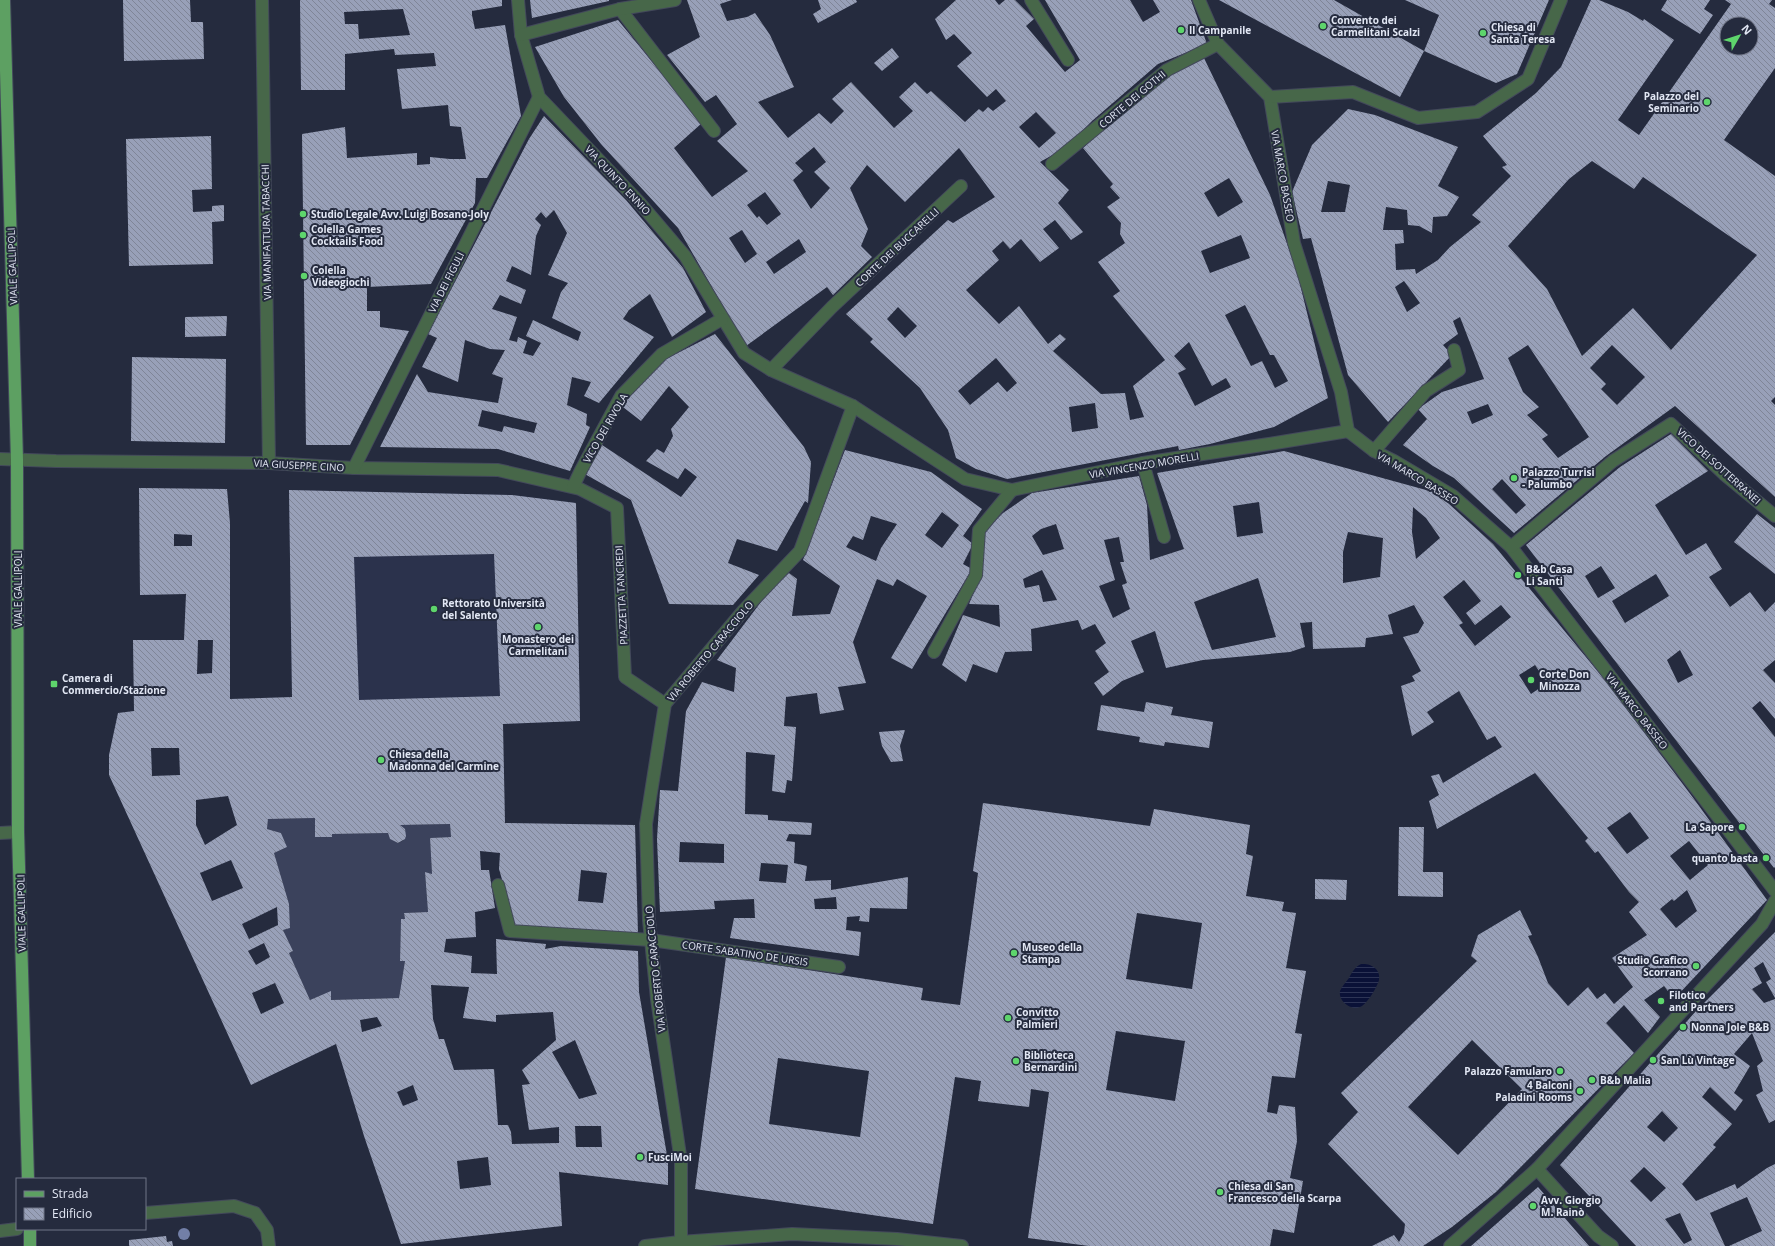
<svg xmlns="http://www.w3.org/2000/svg" width="1775" height="1246" font-family="'Open Sans',sans-serif">
<defs>
<pattern id="water-rules" width="6" height="5" patternUnits="userSpaceOnUse"><rect width="6" height="5" fill="#0a1137"/><path d="M0 2.5h6" fill="none" stroke="#2d3455"/></pattern>
<pattern id="building-back-hatch" width="6" height="6" patternUnits="userSpaceOnUse"><rect width="6" height="6" fill="#98a0b8"/><path d="M-1 5l2 2M0 0l6 6M5-1l2 2" fill="none" stroke="#7f8597"/></pattern>
</defs>
<rect width="100%" height="100%" fill="#252b3e"/>
<path fill="#2b324c" d="M289 490 512 495 576 503 580 721 503 724V720L292 697Z"/>
<path fill="#3b425c" d="M315 818V837H332V834L388 833 390 839 398 843C408 840 407 832 400 825L450 824 451 837 430 838 432 874 425 872 428 912 404 913 405 919H401L400 960 405 961 399 998 331 1000V992L310 1000 289 953 293 951 283 930 290 928 289 904 274 853 287 847 281 833 267 829 268 819Z"/>
<path fill="url(#water-rules)" d="M1361 964C1371 963 1381 969 1379 980 1377 987 1369 1001 1362 1006 1353 1012 1338 1002 1340 991 1342 986 1346 982 1349 978 1352 972 1355 967 1361 964Z"/>
<g fill="url(#building-back-hatch)" fill-rule="evenodd">
<path d="M123 0H190L191 22H203L204 59 124 61Z"/>
<path d="M300 0H502V6L472 11V15L475 29 505 25 521 116 487 178H476L475 203 431 284 367 287V311H380V327L409 331 350 445H306L302 134 345 127 347 158 417 153V165L430 164V157L450 159H466L461 127 450 126 448 105 402 109 397 69 436 66 434 53 395 55 394 49 345 54V90H301ZM403 9 410 35 359 39 358 24H345L344 12Z"/>
<path d="M530 0H609V1L532 18Z"/>
<path d="M687 0H732L720 4 727 21 747 17 755 13 770 35 794 87 758 102 788 138 819 113 831 124 844 111 832 99 851 82 894 128 913 111 899 97 915 82 927 94 931 91 965 122 979 109 983 112 988 107 993 111 1006 101 996 89 987 97 957 66 972 53 954 34 946 40 935 19 956 0H995L999 5 1005 0H1015L1034 19 1026 26 1065 72 1080 60 1045 0H1130L1143 22 1160 12 1153 0H1191L1207 44 1158 64 1092 121 1065 148 1040 162 1069 190 1058 203 1083 232 1071 240 1055 220 1043 229 1059 248 1040 262 1021 239 1010 249 1003 241 992 251 999 260 966 290 999 324 1019 306 1048 344 1060 334 1066 339 1053 351 1101 394 1125 393 1130 420 1144 417 1133 386 1165 360 1113 296 1120 291 1098 262 1125 243 1120 234 1121 223 1107 207 1120 198 1110 187 1113 184 1083 148 1162 78 1203 56 1270 195 1297 272 1328 398 1274 427 1210 444 1179 450 1178 446 1007 479 976 469 956 458 948 430 920 388 870 342 873 339 846 314 948 220 953 223 995 197 959 148 905 202 867 165 850 188 868 229 861 246 872 257 833 295 827 287 746 346 678 228 601 144 564 97 535 47 618 20 702 123 674 148 712 197 748 171 717 141 737 124 716 95 705 102 667 55 700 37ZM1036 112 1056 133 1039 148 1019 127ZM814 147 826 162 814 172 830 188 811 209 793 180 803 171 795 163ZM1229 178 1243 202 1218 217 1204 193ZM765 192 781 214 767 225 759 216 757 218 747 205ZM742 230 757 254 745 263 729 238ZM1241 235 1250 258 1210 273 1201 251ZM799 239 806 252 774 274 766 262ZM1245 305 1270 355H1274L1288 381 1275 388 1262 361 1251 366 1225 315ZM898 307 917 326 905 338 887 319ZM1189 342 1212 386 1226 378 1231 387 1195 406 1178 373 1186 369 1174 356ZM996 358 1017 383 1007 392 998 382 970 405 958 391ZM1095 403 1098 428 1072 432 1069 407Z"/>
<path d="M818 0H856L857 2 818 23 813 14 821 9Z"/>
<path d="M1219 0H1334L1424 51 1400 97Z"/>
<path d="M1405 0H1549L1517 74 1496 83 1424 51 1439 15Z"/>
<path d="M1591 0H1599L1628 12 1643 21 1644 19 1674 40 1618 120 1639 135 1731 4 1725 0H1772L1769 4 1775 8V68L1724 140 1775 176V397L1771 401 1775 405V497L1675 406 1606 456 1514 533 1454 478 1433 466 1403 445 1427 419 1418 409 1442 392 1484 379 1460 317 1453 321 1458 334 1443 345 1452 355 1388 422 1348 375 1311 238 1303 239 1292 192 1312 145 1348 109 1375 115 1458 147 1438 186 1459 197 1447 216 1433 217 1432 233 1419 226 1408 225 1407 210 1386 207 1383 230H1403L1404 243 1395 244 1396 270 1415 269 1416 274 1438 260 1450 247 1481 222 1472 215 1511 176 1502 167 1507 165 1483 136 1536 93 1561 67ZM1727 24H1751V48H1727ZM1592 161 1634 189 1643 177 1757 255 1671 350 1633 308 1582 356 1547 289 1508 246 1569 179ZM1328 181 1350 185 1345 212H1321ZM1404 281 1420 303 1407 312 1395 287ZM1528 345 1589 437 1558 458 1542 439 1548 435 1527 415 1539 407 1523 392 1508 358ZM1612 345 1645 377 1617 405 1601 389 1606 384 1590 368ZM1488 404 1493 415 1472 424 1467 412ZM1502 479 1526 505 1516 514 1492 489Z"/>
<path d="M1667 0H1710L1704 9 1713 15 1700 34 1661 10Z"/>
<path d="M892 48 899 57 882 71 874 63Z"/>
<path d="M544 116 626 200 683 268 706 312 672 337 650 294 629 310 623 319 654 337 599 403 584 396 591 382 572 377 567 405 587 414 586 425 590 427 570 471 498 449 380 447 417 374 428 392 498 403 503 378 492 374 505 350 490 349 465 340 458 382 422 367 437 338 428 334 529 139ZM554 210 567 233 548 275 568 283 561 292 552 318 581 332 578 341 533 320 526 336 541 343 533 356 523 353 527 341 518 337 517 342 509 340 517 317 492 309 500 295 521 304 526 290 506 281 512 266 531 275 536 236 541 225 535 219 541 212 546 218ZM482 410 537 423 534 433 504 426 502 432 478 426Z"/>
<path d="M211 136 212 189 192 190 193 212 212 211V206L224 205V221L212 222 213 264 129 266 126 139Z"/>
<path d="M227 316 226 336 185 337V317Z"/>
<path d="M715 334 804 447 811 462 808 503 805 501 777 551 737 539 728 563 759 575 733 605 669 604 631 500 583 473 599 443 681 497 697 477 685 468 678 479 646 461 657 449 664 453 673 436 671 429 689 407 669 386 641 421 619 404 662 361Z"/>
<path d="M132 357 226 359 225 443 131 441Z"/>
<path d="M1671 434 1708 471 1655 505 1686 555 1706 543 1722 569 1709 577 1730 607 1750 592 1765 612 1775 602V660L1763 670 1775 683V719L1760 701 1752 708 1775 737V867L1774 868 1526 545 1620 467ZM1601 566 1615 588 1598 598 1585 576ZM1656 574 1669 596 1625 623 1612 601ZM1680 650 1693 675 1678 683 1667 660Z"/>
<path d="M845 450 931 472 982 509 963 536 973 544 963 564 972 569 912 669 891 658 927 596 897 579 893 586 877 579 853 642 866 683 838 687 844 710 820 714 817 693 786 697 784 726 796 727 792 781 787 780 785 793 772 791 775 755 746 752 745 814 768 815V820L812 823 811 835 789 834 786 841 795 842 794 863 807 866 805 881 831 880V890L908 877 907 909 870 908 869 922 859 921 860 916 847 917 846 930 861 932 859 956 730 938 734 918H755L754 899 714 901 715 909 660 912 657 839 660 790 678 791 686 711 702 682 734 692 736 668 717 660 767 594 789 573 797 579 792 616 830 614 840 586 803 560ZM942 512 959 525 942 548 925 535ZM871 516 897 524 881 548 876 561 846 547 853 536 863 540ZM680 842 724 844V863L679 862ZM761 863 788 865 786 883 759 881ZM836 897 837 909H815L814 899Z"/>
<path d="M1284 451 1437 493 1493 544 1604 679 1694 799 1767 900 1674 999 1664 986 1644 1000 1660 1017 1648 1033 1624 1005 1606 1023 1634 1053 1496 1192 1452 1227 1423 1246H1372L1394 1235 1399 1242 1404 1233 1405 1224 1328 1144 1358 1112 1341 1093 1477 961 1471 956 1478 935 1520 910 1532 935 1528 936 1538 957 1548 983 1568 1006 1588 987 1597 999 1605 993 1614 1004 1633 987 1612 958 1647 935 1629 912 1639 902 1629 892 1598 851 1595 853 1585 841 1588 838 1535 773 1437 829 1429 801 1439 795 1431 776 1439 774 1443 783 1502 747 1495 736 1487 740 1459 691 1427 712 1434 722 1412 736 1401 686 1415 681 1412 676 1421 671 1403 637 1418 633 1424 623 1414 605 1388 615 1393 634 1366 638 1365 647 1313 649 1312 622 1300 623 1305 647 1290 652 1203 660 1166 668 1155 631 1131 641 1144 672 1122 681 1103 696 1094 683 1109 672 1095 651 1106 643 1095 624 1082 630 1078 620 1031 629 1032 651 1005 652 997 673 973 664 966 682 942 665 963 615 1000 627 999 605 969 604 981 575 984 532 1003 513 1032 493 1139 476 1147 505 1150 560 1184 549 1157 473ZM1259 502 1263 533 1237 537 1233 506ZM1413 507 1426 518 1440 538 1416 559 1412 532ZM1056 524 1064 549 1043 555 1032 536 1041 529ZM1348 532 1383 538 1380 577 1343 583V552ZM1119 537 1124 562H1120L1127 583 1122 585 1130 609 1113 618 1099 586 1115 580 1104 540ZM1042 570 1057 600 1043 602 1039 585 1025 588 1023 579ZM1258 578 1276 637 1212 650 1194 602ZM1464 580 1481 601 1466 613 1475 625 1501 605 1511 617 1475 646 1459 625 1463 623 1443 597ZM1535 665 1547 683 1531 694 1519 675ZM1630 812 1649 838 1627 854 1607 828ZM1689 841 1708 865 1690 880 1670 856ZM1687 890 1697 911 1676 928 1660 909 1672 899 1674 901ZM1472 1040 1522 1089 1458 1155 1408 1107Z"/>
<path d="M139 488 227 489 230 523V699L292 697 289 490 512 495 576 503 580 721 503 724 505 823 635 825 638 934 515 925 499 869 500 853 480 851 481 870H489L495 908 475 912 476 937 446 939 444 952 472 956 471 973 497 974 496 939 546 944 545 949 561 946 638 951 639 992 668 1161V1185L559 1172 562 1226 401 1244 364 1136 336 1044 251 1085 109 775V755L118 713 134 711 133 640H184L186 594 140 595ZM174 534 192 535V546H174ZM494 554 500 696 359 700 354 557ZM198 640H213L212 673 197 674ZM151 748H179L180 775 152 776ZM228 796 237 825 205 845 196 825V800ZM315 818V837H332V834L388 833 390 839 398 843 405 839 406 836 405 829 400 825 450 824 451 837 430 838 432 874 425 872 428 912 404 913 405 919H401L400 961H405L399 998 331 1000V991L310 1000 289 953 293 951 283 930 290 928 289 904 274 853 287 847 281 833 267 829 268 819ZM231 860 243 888 212 901 200 873ZM581 870 607 873 603 903 578 901ZM277 907 278 925 249 939 242 924ZM264 943 270 957 256 965 248 951ZM275 983 284 1003 261 1014 252 993ZM431 985 469 987 463 1018 496 1022V1015L553 1012 556 1040 522 1070 530 1084 522 1085 529 1130 559 1127V1143L512 1144 511 1132 508 1125H498L494 1069 454 1070 444 1039H439L433 1019ZM377 1017 382 1026 362 1032 360 1020ZM575 1040 597 1094 579 1099 552 1052ZM413 1085 418 1100 403 1106 397 1092ZM575 1126H601L602 1147H576ZM488 1157 491 1185 460 1189 457 1161Z"/>
<path d="M1757 514 1775 528V574L1734 542Z"/>
<path d="M1146 702 1173 707 1171 715 1213 722 1209 748 1165 742 1164 746 1139 742 1140 737 1097 730 1101 705 1144 712Z"/>
<path d="M905 730 900 746 903 761 891 762 882 746 879 732Z"/>
<path d="M983 803 1150 826 1154 809 1250 825 1246 854 1253 856 1246 896 1284 902 1282 911 1296 913 1286 968 1306 971 1295 1033 1302 1034 1295 1078 1272 1076 1267 1112 1277 1114 1279 1105 1295 1107 1297 1141 1290 1178 1303 1181 1294 1233 1273 1229 1270 1246H1089L1028 1238 1049 1092 1031 1089 1029 1107 978 1101 981 1081 955 1077 933 1224 695 1189 726 957 923 988 921 1000 960 1005 978 873 973 871ZM1137 913 1202 923 1192 989 1126 979ZM1116 1031 1185 1041 1175 1101 1106 1090ZM778 1058 869 1071 860 1137 769 1124Z"/>
<path d="M1399 827H1424L1423 872H1443V897L1398 896Z"/>
<path d="M1315 879 1347 880 1346 900 1315 899Z"/>
<path d="M1775 932V998L1766 982 1771 979 1763 962 1754 968 1762 983 1752 989 1764 1003 1775 999V1120L1769 1123 1756 1095 1763 1091 1757 1066 1763 1061 1752 1033 1734 1054 1750 1066 1734 1093 1743 1100 1735 1111 1710 1087 1702 1097 1732 1124 1713 1145 1716 1147 1682 1184 1696 1201 1735 1184 1737 1189 1767 1168 1775 1164V1246H1729L1762 1231 1747 1197 1710 1213 1725 1246H1636L1560 1165 1696 1011ZM1662 1111 1678 1128 1664 1142 1647 1127ZM1644 1167 1666 1188 1651 1202 1630 1181ZM1680 1213 1692 1240 1684 1244 1665 1219Z"/>
<path d="M1538 1187 1589 1246H1471L1495 1225Z"/>
<path d="M166 1236 167 1242 172 1241 173 1246H129V1240Z"/>
</g>
<g fill="none" stroke-linecap="round" stroke-linejoin="round">
<defs>
<g id="minor">
<path d="M262 0 269 463"/>
<path d="M518 0 521 35 539 97 639 202 685 256 744 353 771 370 853 406 965 479 1012 490 1143 463 1269 444 1348 431"/>
<path d="M1031 0 1068 60"/>
<path d="M1199 0 1218 44 1270 97 1294 243 1341 392 1348 431 1374 451 1394 461 1453 496 1511 547 1775 891"/>
<path d="M620 9 714 131"/>
<path d="M521 35 620 9 675 0"/>
<path d="M1270 97 1353 92 1418 118 1477 112 1528 79 1561 0"/>
<path d="M1052 164 1167 70 1218 44"/>
<path d="M771 370 832 307 961 186"/>
<path d="M1374 451 1426 391 1459 370 1454 350"/>
<path d="M0 459 56 461 269 463 354 468 498 470 580 489 617 508 625 677 665 704"/>
<path d="M1143 463 1164 537"/>
<path d="M354 468 539 97"/>
<path d="M573 487 581 470 621 396 662 354 722 319"/>
<path d="M1511 547 1613 461 1671 424 1724 474 1775 516"/>
<path d="M934 652 976 575 979 530 1012 490"/>
<path d="M0 833 18 832"/>
<path d="M498 885 510 931 651 940 839 967"/>
<path d="M1537 1169 1598 1236 1612 1246"/>
<path d="M145 1213 234 1206 255 1213 267 1230 269 1246"/>
<path d="M0 1231 17 1229"/>
<path d="M645 1246 680 1242 792 1234 897 1239 962 1246"/>
<path d="M681 1246V1162L657 999 649 920 646 824 665 704 743 611 800 551 853 406"/>
<path d="M1450 1246 1537 1169 1762 924 1775 901"/>
</g>
<g id="major">
<path d="M4 0 17 460 18 832 28 1179"/>
<path d="M30 1229V1246"/>
</g>
</defs>
<use href="#minor" stroke="#43495b" stroke-width="14"/>
<use href="#major" stroke="#43495b" stroke-width="14"/>
<use href="#minor" stroke="#476749" stroke-width="12"/>
<use href="#major" stroke="#5da062" stroke-width="12"/>
</g>
<circle fill="#727fa7" cx="184" cy="1234" r="6"/>
<g fill="#5ed56c" stroke="#252b3e" stroke-width="1.5">
<circle cx="1323" cy="26" r="4"/>
<circle cx="1181" cy="30" r="4"/>
<circle cx="1483" cy="33" r="4"/>
<circle cx="1707" cy="102" r="4"/>
<circle cx="303" cy="214" r="4"/>
<circle cx="303" cy="235" r="4"/>
<circle cx="304" cy="276" r="4"/>
<circle cx="1514" cy="478" r="4"/>
<circle cx="1518" cy="575" r="4"/>
<circle cx="434" cy="609" r="4"/>
<circle cx="538" cy="627" r="4"/>
<circle cx="1531" cy="680" r="4"/>
<rect x="50" y="680" width="8" height="8" rx="2"/>
<circle cx="381" cy="760" r="4"/>
<circle cx="1742" cy="827" r="4"/>
<circle cx="1766" cy="858" r="4"/>
<circle cx="1014" cy="953" r="4"/>
<circle cx="1696" cy="966" r="4"/>
<circle cx="1661" cy="1001" r="4"/>
<circle cx="1008" cy="1018" r="4"/>
<circle cx="1683" cy="1027" r="4"/>
<circle cx="1653" cy="1060" r="4"/>
<circle cx="1016" cy="1061" r="4"/>
<circle cx="1560" cy="1071" r="4"/>
<circle cx="1592" cy="1080" r="4"/>
<circle cx="1580" cy="1091" r="4"/>
<circle cx="640" cy="1157" r="4"/>
<circle cx="1220" cy="1192" r="4"/>
<circle cx="1533" cy="1206" r="4"/>
</g>
<g text-anchor="middle" stroke-width="4" stroke-linejoin="round" paint-order="stroke">
<g font-size="10" font-weight="bold" fill="#e2e7f4" stroke="#252b3e" text-anchor="start">
<text x="1331" y="24">Convento dei<tspan x="1331" dy="12">Carmelitani Scalzi</tspan></text>
<text x="1491" y="31">Chiesa di<tspan x="1491" dy="12">Santa Teresa</tspan></text>
<text x="1189" y="34">Il Campanile</text>
<text x="1699" y="100" text-anchor="end">Palazzo del<tspan x="1699" dy="12">Seminario</tspan></text>
<text x="311" y="218">Studio Legale Avv. Luigi Bosano-Joly</text>
<text x="311" y="233">Colella Games<tspan x="311" dy="12">Cocktails Food</tspan></text>
<text x="312" y="274">Colella<tspan x="312" dy="12">Videogiochi</tspan></text>
<text x="1522" y="476">Palazzo Turrisi<tspan x="1522" dy="12">- Palumbo</tspan></text>
<text x="1526" y="573">B&amp;b Casa<tspan x="1526" dy="12">Li Santi</tspan></text>
<text x="442" y="607">Rettorato Università<tspan x="442" dy="12">del Salento</tspan></text>
<text x="538" y="643" text-anchor="middle">Monastero dei<tspan x="538" dy="12">Carmelitani</tspan></text>
<text x="1539" y="678">Corte Don<tspan x="1539" dy="12">Minozza</tspan></text>
<text x="62" y="682">Camera di<tspan x="62" dy="12">Commercio/Stazione</tspan></text>
<text x="389" y="758">Chiesa della<tspan x="389" dy="12">Madonna del Carmine</tspan></text>
<text x="1734" y="831" text-anchor="end">La Sapore</text>
<text x="1758" y="862" text-anchor="end">quanto basta</text>
<text x="1022" y="951">Museo della<tspan x="1022" dy="12">Stampa</tspan></text>
<text x="1688" y="964" text-anchor="end">Studio Grafico<tspan x="1688" dy="12">Scorrano</tspan></text>
<text x="1669" y="999">Filotico<tspan x="1669" dy="12">and Partners</tspan></text>
<text x="1016" y="1016">Convitto<tspan x="1016" dy="12">Palmieri</tspan></text>
<text x="1691" y="1031">Nonna Jole B&amp;B</text>
<text x="1024" y="1059">Biblioteca<tspan x="1024" dy="12">Bernardini</tspan></text>
<text x="1661" y="1064">San Lù Vintage</text>
<text x="1552" y="1075" text-anchor="end">Palazzo Famularo</text>
<text x="1600" y="1084">B&amp;b Malia</text>
<text x="1572" y="1089" text-anchor="end">4 Balconi<tspan x="1572" dy="12">Paladini Rooms</tspan></text>
<text x="648" y="1161">FusciMoi</text>
<text x="1228" y="1190">Chiesa di San<tspan x="1228" dy="12">Francesco della Scarpa</tspan></text>
<text x="1541" y="1204">Avv. Giorgio<tspan x="1541" dy="12">M. Rainò</tspan></text>
</g>
<g font-size="10" fill="#e2e7f4" stroke="#252b3e">
<text transform="translate(1132 99) rotate(-40)" y="4">CORTE DEI GOTHI</text>
<text transform="translate(1283 176) rotate(80)" y="4">VIA MARCO BASSEO</text>
<text transform="translate(618 180) rotate(47)" y="4">VIA QUINTO ENNIO</text>
<text transform="translate(266 232) rotate(-91)" y="4">VIA MANIFATTURA TABACCHI</text>
<text transform="translate(897 247) rotate(-43)" y="4">CORTE DEI BUCCARELLI</text>
<text transform="translate(12 266) rotate(-92)" y="4">VIALE GALLIPOLI</text>
<text transform="translate(446 282) rotate(-63)" y="4">VIA DEI FIGULI</text>
<text transform="translate(605 428) rotate(-60)" y="4">VICO DEI RIVOLA</text>
<text transform="translate(299 465) rotate(3)" y="4">VIA GIUSEPPE CINO</text>
<text transform="translate(1144 465) rotate(-10)" y="4">VIA VINCENZO MORELLI</text>
<text transform="translate(1719 466) rotate(42)" y="4">VICO DEI SOTTERRANEI</text>
<text transform="translate(1418 478) rotate(31)" y="4">VIA MARCO BASSEO</text>
<text transform="translate(18 589) rotate(-90)" y="4">VIALE GALLIPOLI</text>
<text transform="translate(621 595) rotate(-93)" y="4">PIAZZETTA TANCREDI</text>
<text transform="translate(710 651) rotate(-50)" y="4">VIA ROBERTO CARACCIOLO</text>
<text transform="translate(1637 711) rotate(52)" y="4">VIA MARCO BASSEO</text>
<text transform="translate(21 913) rotate(-91)" y="4">VIALE GALLIPOLI</text>
<text transform="translate(745 953) rotate(8)" y="4">CORTE SABATINO DE URSIS</text>
<text transform="translate(655 969) rotate(-96)" y="4">VIA ROBERTO CARACCIOLO</text>
</g>
</g>
<rect x="16" y="1178" width="130" height="52" fill="#252b3e" stroke="#717687"/>
<rect x="24" y="1191" width="20" height="6" fill="#5da062" stroke="#717687"/>
<text x="52" y="1198" font-size="12" fill="#e2e7f4">Strada</text>
<rect x="24" y="1208" width="20" height="12" fill="url(#building-back-hatch)" stroke="#717687"/>
<text x="52" y="1218" font-size="12" fill="#e2e7f4">Edificio</text>
<g transform="translate(1739 36) rotate(51)"><circle r="19" fill="#252b3e" stroke="#717687"/>
<path d="M0-3L7 15L0 10L-7 15Z" fill="#5ed56c"/>
<text y="-6" font-size="11" font-weight="bold" text-anchor="middle" fill="#e2e7f4">N</text>
</g>
</svg>
